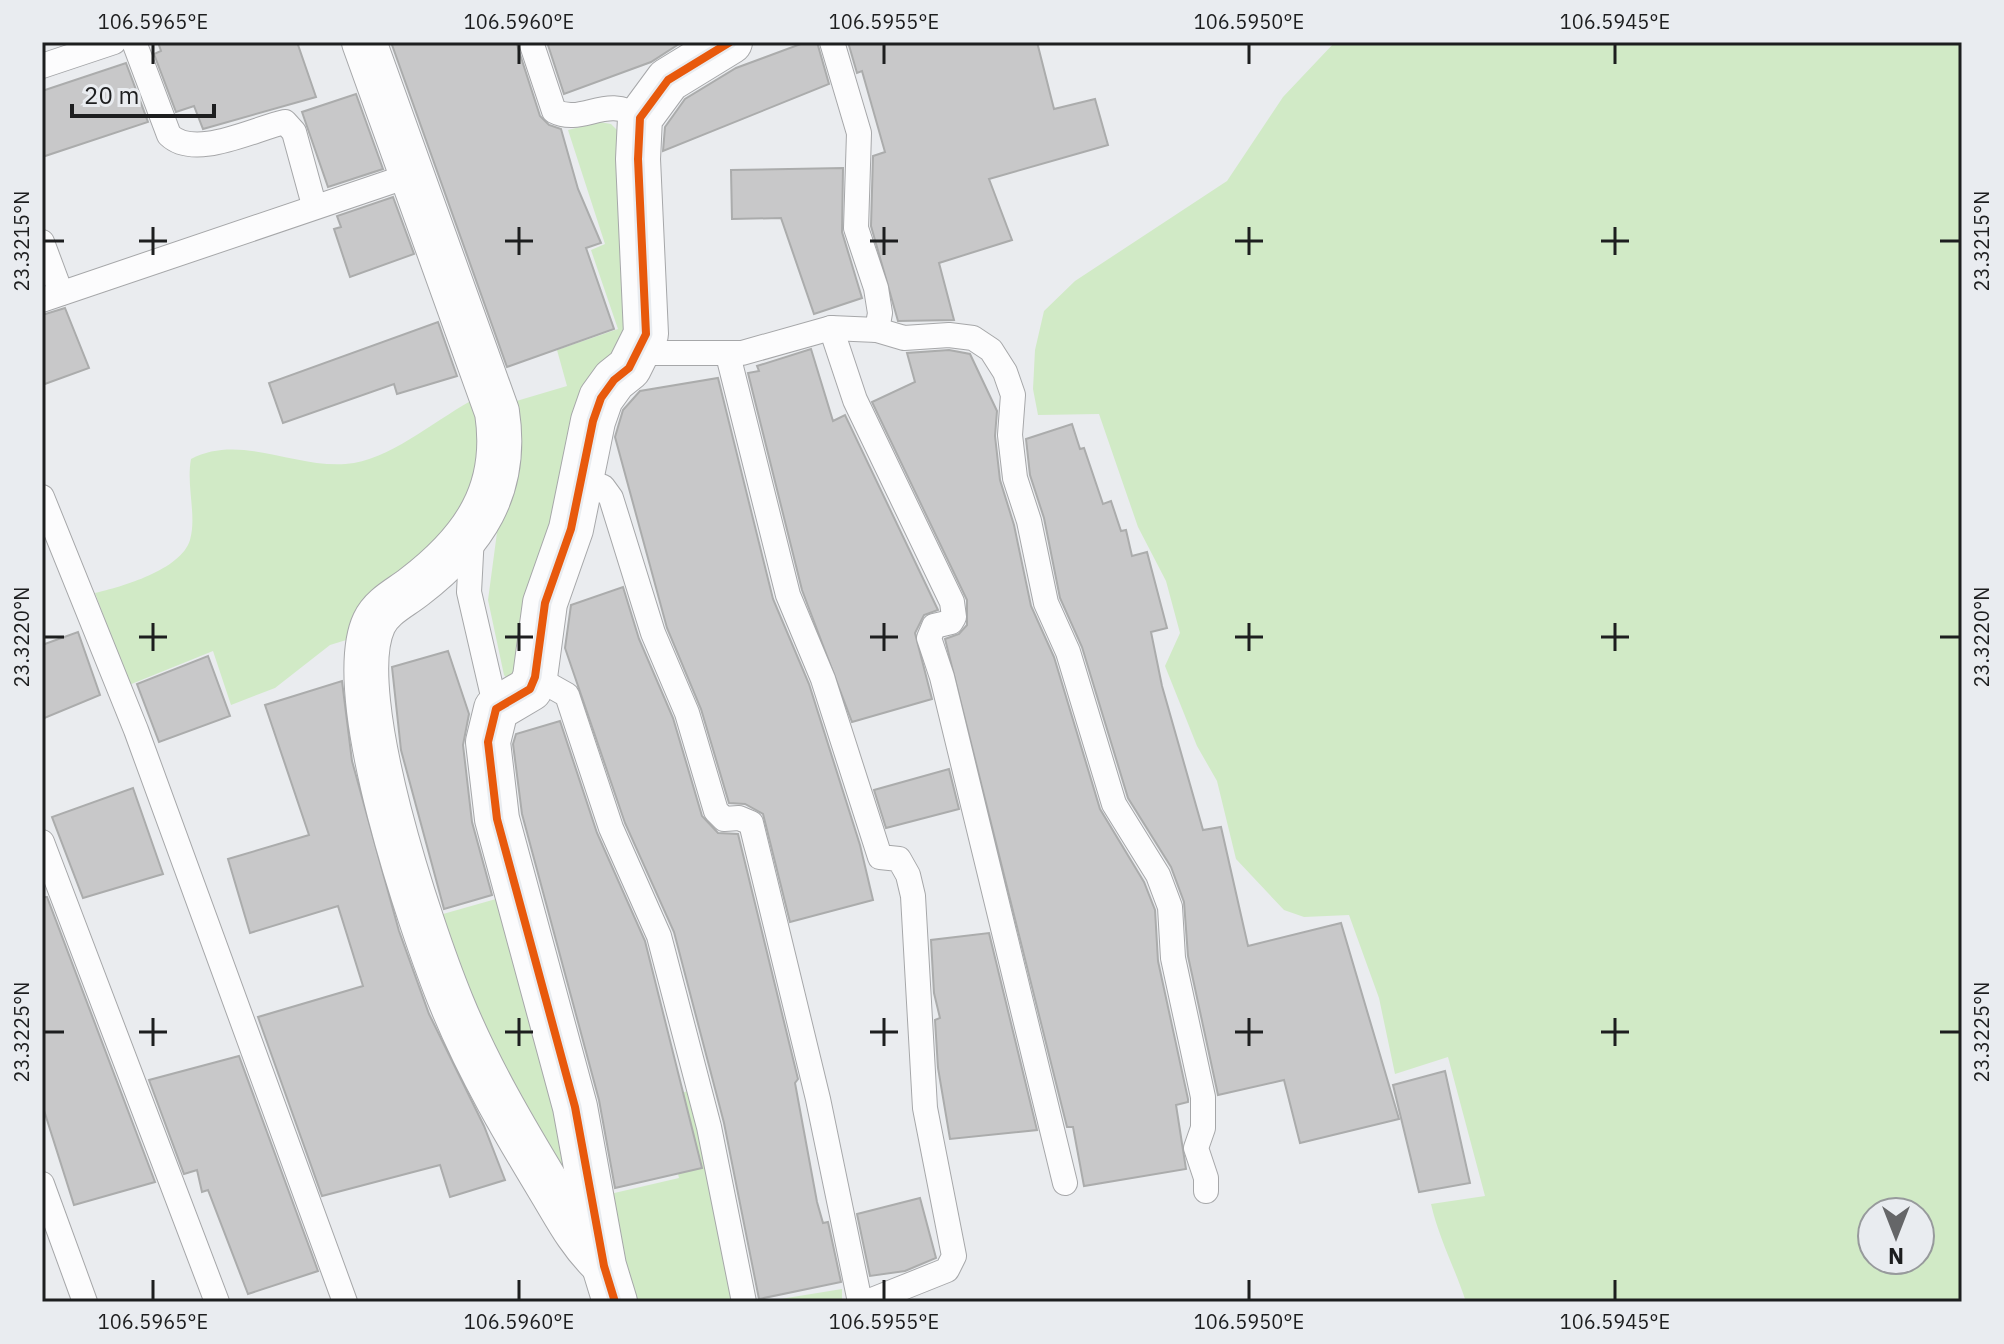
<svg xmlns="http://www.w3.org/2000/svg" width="2004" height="1344" font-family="'IBM Plex Sans',sans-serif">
<rect width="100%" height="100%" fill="#eaecef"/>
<g fill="#d1eac6" fill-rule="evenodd">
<path d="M1335 42H1962V1302H1466C1455 1268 1439 1239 1431 1204L1485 1196 1448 1057 1395 1074 1379 998 1349 915 1304 917 1284 910 1236 859 1217 781 1197 746 1165 666 1180 633 1166 581 1138 527 1099 414 1038 415 1033 389 1035 350 1044 311 1075 281 1227 181 1283 97ZM1920 1212V1260H1872V1212Z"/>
<path d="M600 122 611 124 620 133 619 233 630 325 511 684 504 675 488 600 498 525 506 404 567 386 557 350 618 329 591 250 605 244 568 130Z"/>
<path d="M478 397 487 415 471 496 356 637 330 645 275 688 231 705 213 651 129 685 95 593C121 587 181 570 190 540 197 515 186 486 191 459 242 432 301 472 354 463 397 455 439 417 478 397Z"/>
<path d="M503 897 573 1172 549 1173 436 916Z"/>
<path d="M688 1091 737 1302H631L610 1194 679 1178 660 1099Z"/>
<path d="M842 1289V1302H762Z"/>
</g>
<g fill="#c8c8c9" stroke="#abacac" stroke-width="2">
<path d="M158 42H297L316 97 203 129 194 106 176 112 154 54 161 51Z"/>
<path d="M391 42H516L540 116 549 125 561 129 578 189 601 243 586 248 614 329 507 367Z"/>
<path d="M547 42H682L651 62 564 94Z"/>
<path d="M806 42H817L829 84 663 151 665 127 685 99 736 68Z"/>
<path d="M848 42H1037L1054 109 1095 99 1108 145 989 179 1012 240 939 263 954 320 898 321 871 226 873 156 885 152 862 71 857 73Z"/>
<path d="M126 63 148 122 42 157V91Z"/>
<path d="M356 94 383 169 328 187 302 112Z"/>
<path d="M843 168 842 232 862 298 814 314 781 218 732 219 731 170Z"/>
<path d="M393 197 414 254 350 277 334 229 341 227 337 216Z"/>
<path d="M65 308 89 368 42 385V315Z"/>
<path d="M438 322 457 376 397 394 394 384 283 423 269 383Z"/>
<path d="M811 349 833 421 845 415 938 610 924 615 915 633 932 699 852 722 802 590 748 373 759 371 757 366Z"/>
<path d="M949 350 970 354 997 411 995 436 1000 480 1014 525 1031 606 1054 657 1100 809 1144 882 1155 910 1158 961 1188 1099V1102L1176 1105 1186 1169 1084 1186 1073 1127H1067L945 639 959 634 967 625V600L872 402 915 382 907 353Z"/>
<path d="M718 378 773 599 809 684 860 845 873 900 790 922 763 814 745 804 729 803 701 709 667 628 615 437 623 410 640 391Z"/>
<path d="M1072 424 1080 449 1084 448 1103 504 1111 501 1121 531 1126 530 1132 556 1147 552 1167 628 1151 632 1162 686 1203 830 1221 827 1248 946 1341 923 1399 1119 1300 1143 1284 1080 1218 1095 1188 956 1184 902 1171 867 1128 798 1082 647 1060 598 1044 518 1030 475 1026 439Z"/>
<path d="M623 587 639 639 673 718 702 816 718 833 738 834 798 1079 795 1083 817 1202 823 1223 828 1222 841 1282 759 1299 724 1123 674 932 625 823 565 648 571 605Z"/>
<path d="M78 632 100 695 42 719V645Z"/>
<path d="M448 651 469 714 463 745 472 822 492 895 444 909 401 750 392 667Z"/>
<path d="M208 656 230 716 159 742 137 684Z"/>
<path d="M342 681 352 761 399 931 429 1014 484 1126 505 1180 450 1197 440 1165 322 1196 258 1017 363 986 338 906 250 933 228 859 309 835 265 705Z"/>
<path d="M560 721 597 833 645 941 702 1168 615 1188 599 1100 522 814 513 744 516 734Z"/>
<path d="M949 769 959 809 886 828 874 790Z"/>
<path d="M133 788 163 874 83 898 52 817Z"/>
<path d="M42 897H47L155 1182 74 1205 42 1104Z"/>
<path d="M989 933 1037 1130 950 1139 938 1068 935 1020 940 1018 934 993 931 940Z"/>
<path d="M239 1056 318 1271 248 1294 208 1190 202 1192 197 1170 184 1174 149 1080Z"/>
<path d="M1445 1071 1470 1183 1419 1192 1393 1085Z"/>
<path d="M920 1198 936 1258 905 1271 870 1276 857 1214Z"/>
</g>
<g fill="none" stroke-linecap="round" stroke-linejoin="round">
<defs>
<g id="lane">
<path d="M134 42 169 135C195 160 253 129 285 122L294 132 314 205"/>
<path d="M531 42 554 111C583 126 606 93 640 118"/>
<path d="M832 42 859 133 856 228 876 288 880 313 877 330"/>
<path d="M42 66 114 42"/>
<path d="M42 242 61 293"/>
<path d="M42 300 411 175"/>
<path d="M831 328 855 400 952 602 954 617 951 622 934 626 929 638 942 677 1065 1183"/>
<path d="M639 353H742L831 328 877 330 904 338 949 335 973 338 991 350 1005 372 1013 395 1010 435 1015 478 1029 521 1046 603 1068 652 1114 804 1158 875 1170 907 1173 958 1203 1097V1128L1196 1148 1206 1178V1191"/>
<path d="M728 355 788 595 823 679 880 857 899 859 908 875 913 896 925 1108 954 1256 947 1270 867 1302"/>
<path d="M582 479 603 487 611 498 653 633 687 713 716 811 724 819 739 818 751 823 818 1099 860 1302"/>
<path d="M42 497 136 730 345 1302"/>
<path d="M472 535 469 592 496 709"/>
<path d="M535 677 567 695 611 828 659 936 709 1127 744 1302"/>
<path d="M42 842 217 1302"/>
<path d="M42 1184 85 1302"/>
</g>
<g id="street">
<path d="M364 42 497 412C509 490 474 541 414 587 400 598 382 606 374 623 341 693 422 931 452 1004 479 1070 515 1131 552 1192 567 1217 579 1240 600 1261"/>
<path d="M615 1302 604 1266 575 1107 497 819 488 742 496 709 530 689 535 677 545 603 571 529 593 421 601 398 614 380 629 368 646 334 638 159 640 118 668 80 730 42"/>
</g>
</defs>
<use href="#lane" stroke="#a6a7a9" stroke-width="26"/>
<use href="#street" stroke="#a6a7a9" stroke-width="46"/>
<use href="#lane" stroke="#fcfcfd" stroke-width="24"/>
<use href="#street" stroke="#fcfcfd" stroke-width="44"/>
<defs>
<path id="cycleway" d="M615 1302 604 1266 575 1107 497 819 488 742 496 709 530 689 535 677 545 603 571 529 593 421 601 398 614 380 629 368 646 334 638 159 640 118 668 80 730 42"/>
</defs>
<use href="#cycleway" stroke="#e9ecf0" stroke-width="13"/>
<use href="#cycleway" stroke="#e8590c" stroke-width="8"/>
</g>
<path fill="none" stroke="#1d1e1f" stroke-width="3" d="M153 44V64M519 44V64M884 44V64M1249 44V64M1615 44V64M153 227V255M519 227V255M884 227V255M1249 227V255M1615 227V255M44 241H64M139 241H167M505 241H533M870 241H898M1235 241H1263M1601 241H1629M1940 241H1960M153 623V651M519 623V651M884 623V651M1249 623V651M1615 623V651M44 637H64M139 637H167M505 637H533M870 637H898M1235 637H1263M1601 637H1629M1940 637H1960M153 1018V1046M519 1018V1046M884 1018V1046M1249 1018V1046M1615 1018V1046M44 1032H64M139 1032H167M505 1032H533M870 1032H898M1235 1032H1263M1601 1032H1629M1940 1032H1960M153 1280V1300M519 1280V1300M884 1280V1300M1249 1280V1300M1615 1280V1300"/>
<rect width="2004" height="1344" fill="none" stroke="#e9ecf0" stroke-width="88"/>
<g transform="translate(1896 1236) rotate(180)"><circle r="38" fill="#e9ecf0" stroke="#979a9c" stroke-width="2"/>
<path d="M0-6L14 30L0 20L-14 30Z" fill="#656668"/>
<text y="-12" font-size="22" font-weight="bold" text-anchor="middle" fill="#1d1e1f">N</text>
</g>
<path d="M72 104v12h142v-12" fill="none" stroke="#1d1e1f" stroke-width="4"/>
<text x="84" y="104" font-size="24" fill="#1d1e1f" stroke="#e9ecf0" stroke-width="6" paint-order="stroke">20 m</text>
<rect x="44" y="44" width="1916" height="1256" fill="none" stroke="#1d1e1f" stroke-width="3"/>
<g font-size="20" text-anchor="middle" fill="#1d1e1f">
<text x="153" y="29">106.5965°E</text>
<text x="519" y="29">106.5960°E</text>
<text x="884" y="29">106.5955°E</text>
<text x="1249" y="29">106.5950°E</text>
<text x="1615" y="29">106.5945°E</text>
<text transform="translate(1982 241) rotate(-90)" y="7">23.3215°N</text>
<text transform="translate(22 241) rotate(-90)" y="7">23.3215°N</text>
<text transform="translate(1982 637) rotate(-90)" y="7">23.3220°N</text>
<text transform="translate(22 637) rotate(-90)" y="7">23.3220°N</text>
<text transform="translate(1982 1032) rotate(-90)" y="7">23.3225°N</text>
<text transform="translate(22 1032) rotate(-90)" y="7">23.3225°N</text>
<text x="153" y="1329">106.5965°E</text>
<text x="519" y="1329">106.5960°E</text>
<text x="884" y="1329">106.5955°E</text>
<text x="1249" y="1329">106.5950°E</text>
<text x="1615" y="1329">106.5945°E</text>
</g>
</svg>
